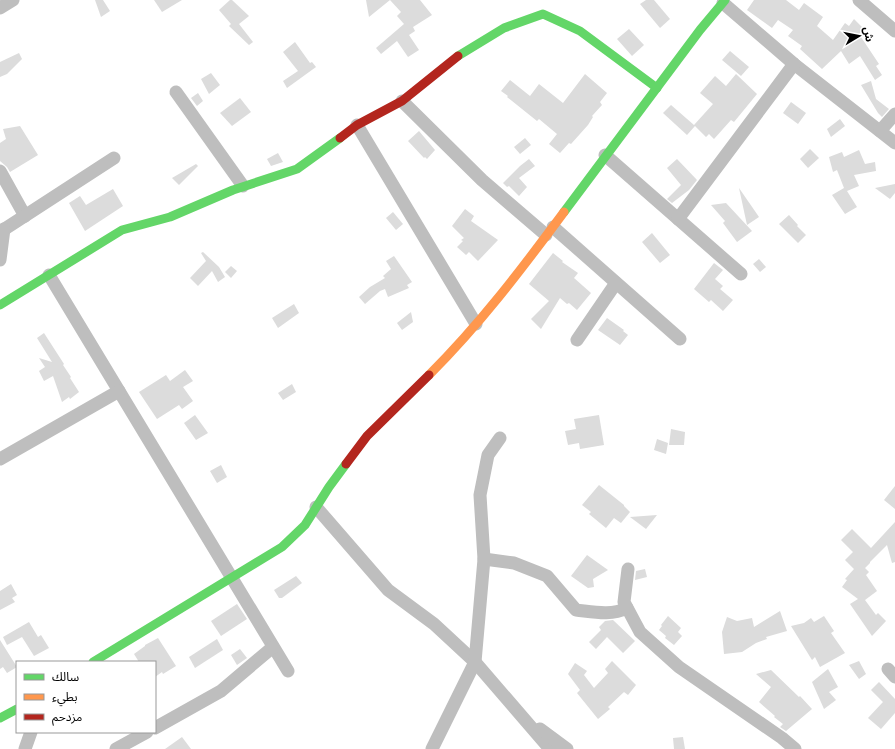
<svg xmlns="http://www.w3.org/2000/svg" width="895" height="749" font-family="'Source Sans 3','Noto Sans Arabic',sans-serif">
<rect width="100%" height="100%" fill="#fff"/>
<g fill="#dcdcdc">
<path d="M95 0H103L110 11 101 17Z"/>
<path d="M154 0H182L162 12Z"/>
<path d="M230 0H232L249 16 239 24 253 42 249 45 229 26 231 24 219 10Z"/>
<path d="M366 0H390L369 17Z"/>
<path d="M390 0H420L432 15 413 27 415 31 409 35 419 50 408 57 397 41 381 54 376 48 404 24 397 16 401 12Z"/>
<path d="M646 0H654L670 19 660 28 640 4Z"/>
<path d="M754 0H786L799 10 804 3 823 17 817 26 833 40 845 23 849 26 854 19 864 29 859 34 879 64 876 66 882 75 875 80 860 56 849 64 841 51 822 69 800 49 802 46 788 36 793 30 778 20 772 28 747 10Z"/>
<path d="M629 29 644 45 632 56 617 39Z"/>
<path d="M295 42 310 63 312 62 316 67 287 88 283 81 298 71 283 52Z"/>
<path d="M730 51 749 67 741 76 722 60Z"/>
<path d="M19 53 22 59 7 74 0 77V62Z"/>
<path d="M211 73 220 85 209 94 201 79Z"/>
<path d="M585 74 607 93 600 102 602 105 592 116 593 117 588 125 571 144 569 143 560 153 549 144 557 134 539 119 537 121 507 97 508 96 501 91 510 80 530 96 539 84 563 103Z"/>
<path d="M736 74 757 94 734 122 731 120 714 139 709 134 706 137 695 126 687 135 663 113 671 105 694 125 713 104 700 93 715 76 726 86Z"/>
<path d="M871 81 876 99 889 109 882 117 878 113 861 85Z"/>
<path d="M198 93 203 101 197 106 191 98Z"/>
<path d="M240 98 251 112 232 126 220 113Z"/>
<path d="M791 102 806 113 798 124 783 113Z"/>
<path d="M840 119 845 126 831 137 827 129Z"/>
<path d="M20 126 38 155 10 172 7 167 0 161V143L6 139 3 129Z"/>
<path d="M419 131 435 150 427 159 425 157 424 158 408 141Z"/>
<path d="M525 138 531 145 520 154 514 147Z"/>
<path d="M810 149 819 158 808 168 800 159Z"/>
<path d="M859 150 865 164 875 162 876 171 854 175 859 186 847 191 857 207 845 214 832 195 844 188 837 170 833 172 829 157 842 152 844 157Z"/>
<path d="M278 153 283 162 271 166 267 159Z"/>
<path d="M529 159 535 166 519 178 527 187 519 196 509 186 507 187 503 183 520 166Z"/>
<path d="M677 159 697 180 689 190 672 203 667 199 681 185 667 168Z"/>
<path d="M196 164 198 166 179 185 172 178Z"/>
<path d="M895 184V193L890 199 875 188Z"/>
<path d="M739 188 759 217 747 225Z"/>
<path d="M113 189 123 206 85 231 69 203 80 196 86 205Z"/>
<path d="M726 203 752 231 737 242 723 223 725 221 711 205Z"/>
<path d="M465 209 474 216 471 221 498 240 478 261 469 252 466 255 457 247 463 241 461 240 464 238 452 226Z"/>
<path d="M393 212 403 224 396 230 386 218Z"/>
<path d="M789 215 798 225 797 226 806 235 798 243 779 224Z"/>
<path d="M652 233 670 255 660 263 642 242Z"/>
<path d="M203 252 219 267 225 277 218 282 212 271 198 286 190 278 206 261 201 253Z"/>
<path d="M553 253 563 261 562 262 578 273 574 278 591 293 577 310 569 303 567 304 560 298 541 329 531 319 549 301 529 284Z"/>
<path d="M394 256 412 282 407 285 409 288 388 297 385 289 380 291 365 304 359 297 370 287 385 278 383 276 391 269 386 261Z"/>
<path d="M759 259 766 267 760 272 753 264Z"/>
<path d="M714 263 723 270 715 279 723 286 720 289 733 300 723 311 711 300 709 302 694 289Z"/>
<path d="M231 266 237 271 231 278 225 272Z"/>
<path d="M294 304 299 313 278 328 272 318Z"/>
<path d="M411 312 413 322 402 330 397 323Z"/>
<path d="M607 318 624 330 623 331 628 335 620 345 598 330Z"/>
<path d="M44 333 64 364 63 365 71 377 70 378 79 392 70 399 69 397 62 402 53 376 44 381 39 371 45 367 39 358 52 362 37 338Z"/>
<path d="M185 370 193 381 183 387 193 401 182 409 179 405 157 419 139 392 166 375 170 381Z"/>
<path d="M292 384 296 392 283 400 278 393Z"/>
<path d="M195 415 208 433 196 440 184 423Z"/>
<path d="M599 415 604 445 580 449 579 443 568 445 565 431 576 429 574 419Z"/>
<path d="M671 429 685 432 684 445H669Z"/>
<path d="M657 439 668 443 666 454 654 450Z"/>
<path d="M221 465 227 477 217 483 210 471Z"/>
<path d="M599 485 624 505V506L630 512 621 523 614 518 606 528 589 514 591 512 582 505Z"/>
<path d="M895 486V509L884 500Z"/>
<path d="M657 515 646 529 630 517Z"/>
<path d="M895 522V562L892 563 887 545 870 562V563L865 568 869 572 866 575 877 591 865 600 876 615 878 613 886 621 872 636 850 604 858 599 842 587 847 580 845 579 854 569 845 560 853 552 841 540 852 529 871 548Z"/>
<path d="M587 555 608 570 593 579 594 587 588 588 571 576Z"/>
<path d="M645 569 647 577 635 580 636 571Z"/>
<path d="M296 576 302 583 282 598H279L274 590Z"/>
<path d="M11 584 17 595 12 598 15 602 0 610V591Z"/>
<path d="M237 604 247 619 221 636 211 621Z"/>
<path d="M780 611 787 631 766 637 767 639 756 643 742 652 724 654 722 632 727 617 737 621 752 618 754 627Z"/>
<path d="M668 616 681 628 678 632 682 636 674 645 665 638 666 636 659 630 662 626 661 625Z"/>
<path d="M824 616 834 631 831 633 845 653 820 667 815 657 812 660 791 626 804 623 811 618 814 622Z"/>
<path d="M613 620 635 641 623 653 607 637 596 649 589 642 601 630 599 627 605 621Z"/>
<path d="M29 622 38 637 41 635 49 648 34 656 22 637 7 645 3 637Z"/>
<path d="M158 638 176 666 163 674 162 672 155 677V662H139L134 654 145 646V645Z"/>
<path d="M217 639 223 650 195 668 189 657Z"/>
<path d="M0 640 17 667 7 673 3 667 0 669Z"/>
<path d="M240 649 247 658 237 665 231 655Z"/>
<path d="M612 661 636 685 628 695 624 692 608 707 610 709 598 719 577 693 580 690 568 674 575 663 587 671 584 675 594 688 608 673 605 669Z"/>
<path d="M859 661 866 674 859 679 849 665Z"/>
<path d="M828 669 838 687 829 692 836 700 824 709 812 682Z"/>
<path d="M771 670 799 697 800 696 812 709 786 731 780 727 783 724 774 717 775 716 759 702 771 687 756 674Z"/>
<path d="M879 682 895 699V713L881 729 868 718 883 702 871 690Z"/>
<path d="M182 737 191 749H165Z"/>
<path d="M683 737 685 749H674L673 738Z"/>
</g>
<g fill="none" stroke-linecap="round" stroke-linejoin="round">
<g stroke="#bebebe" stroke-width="13">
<path d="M859 0 895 31"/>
<path d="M723 3 794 64 895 143"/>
<path d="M0 8 13 0"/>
<path d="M176 92 243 186"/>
<path d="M402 101 482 180 546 235"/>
<path d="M357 125 476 324"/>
<path d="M880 131 895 114"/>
<path d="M605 155 741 274"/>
<path d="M0 171 25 216"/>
<path d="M678 219 794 64"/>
<path d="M553 227 680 339"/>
<path d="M0 232 114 158"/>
<path d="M0 260 4 229"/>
<path d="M49 275 288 671"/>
<path d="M577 340 616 283"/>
<path d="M0 459 119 391"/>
<path d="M316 507 388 590 434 624 475 662 550 749"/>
<path d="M484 559 514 563 547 576 576 610C594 612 611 616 627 608"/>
<path d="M628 569 624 602 640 632 679 667 782 738 795 749"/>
<path d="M888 669 895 677"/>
<path d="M155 728 221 691 273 647"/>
<path d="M540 729 567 749"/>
<path d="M25 749 31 732"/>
<path d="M116 749 147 732"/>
<path d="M432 749 475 662 484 559 480 495 488 455 500 438"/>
</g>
<g stroke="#63d668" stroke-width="9">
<path d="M458 56 504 28 543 14 580 31 657 88"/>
<path d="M564 212 700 30 725 0"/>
<path d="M0 305 122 230 170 217 233 190 297 169 340 138"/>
<path d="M93 662 282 547 305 525 329 487 346 464"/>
<path d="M0 718 17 709"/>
</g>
<path stroke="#ff974d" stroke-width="9" d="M429 375C480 324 521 270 564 212"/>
<g stroke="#b3261e" stroke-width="9">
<path d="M340 138 357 125 402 101 458 56"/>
<path d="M346 464 367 436 429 375"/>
</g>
</g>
<rect x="16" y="661" width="140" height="72" fill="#ffffff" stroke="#999999"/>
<rect x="24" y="674" width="20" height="6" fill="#63d668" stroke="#999999"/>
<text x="52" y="681" font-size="12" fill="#000000">سالك</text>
<rect x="24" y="694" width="20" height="6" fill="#ff974d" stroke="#999999"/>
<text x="52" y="701" font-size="12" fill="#000000">بطيء</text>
<rect x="24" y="714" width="20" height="6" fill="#b3261e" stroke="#999999"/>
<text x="52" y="721" font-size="12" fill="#000000">مزدحم</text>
<g transform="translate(859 36) rotate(80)" stroke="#ffffff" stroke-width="3" paint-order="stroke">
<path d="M0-3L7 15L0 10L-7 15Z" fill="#000000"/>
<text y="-6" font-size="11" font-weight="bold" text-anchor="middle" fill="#000000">ش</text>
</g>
</svg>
